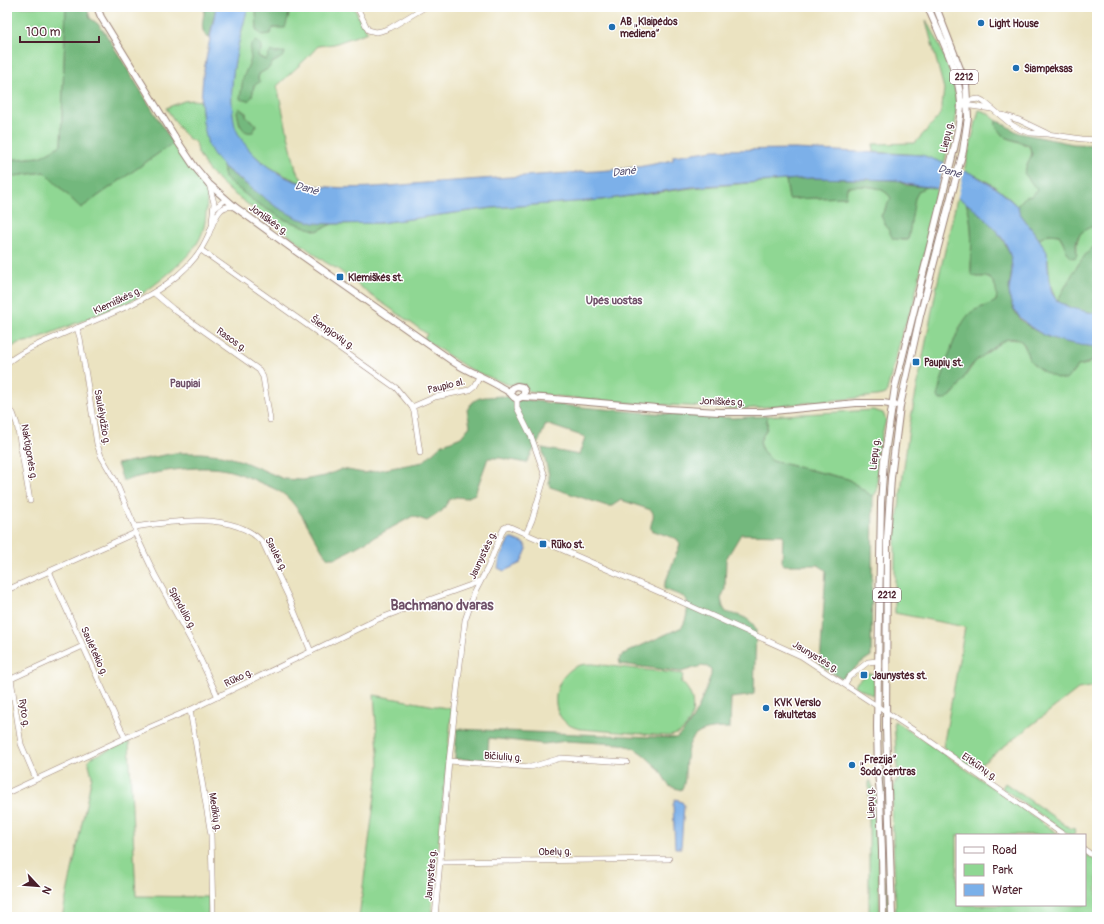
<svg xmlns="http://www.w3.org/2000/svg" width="1104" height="924" font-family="Pangolin,sans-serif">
<rect width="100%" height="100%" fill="#fff"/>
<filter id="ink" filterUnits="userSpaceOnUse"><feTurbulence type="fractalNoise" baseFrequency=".025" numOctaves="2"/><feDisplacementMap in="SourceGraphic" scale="8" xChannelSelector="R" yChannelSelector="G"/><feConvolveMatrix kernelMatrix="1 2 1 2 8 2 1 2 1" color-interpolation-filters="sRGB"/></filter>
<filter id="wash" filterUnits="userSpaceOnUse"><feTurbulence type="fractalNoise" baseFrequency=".012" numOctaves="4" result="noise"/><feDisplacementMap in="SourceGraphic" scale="16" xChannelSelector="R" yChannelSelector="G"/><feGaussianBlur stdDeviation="0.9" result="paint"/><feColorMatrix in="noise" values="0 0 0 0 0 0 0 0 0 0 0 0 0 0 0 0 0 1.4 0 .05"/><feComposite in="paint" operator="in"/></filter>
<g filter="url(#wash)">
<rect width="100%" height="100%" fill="#ebe3c1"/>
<g fill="#8fd793" stroke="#6c7b5f" fill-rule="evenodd">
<path d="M7 7H66L61 145 40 157 7 160Z"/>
<path d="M248 7H256L257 31 277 28 290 11 287 7H354L361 22 368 32 334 44 318 46 307 58 277 86 296 170 305 184C279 175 244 155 235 128 224 93 239 41 248 7ZM280 52 278 60 272 63 269 68 259 74 258 79 254 85 252 97C250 82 243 64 258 56L266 60 275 53ZM237 112 246 113V117L251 121 240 126Z"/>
<path d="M926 21C934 31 938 42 943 54 959 92 959 108 951 148H948L944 164 922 155 874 152 873 144 915 143 941 114 944 89Z"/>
<path d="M193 100 201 101 203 122 215 157 223 166 225 178 255 202 283 219 317 231 332 224 380 223 492 208 601 200 692 188 786 180 789 199 846 197 847 187C861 186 882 184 891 198L881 216 900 240H908C912 226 909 192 925 187 929 187 934 189 938 189L934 207 935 208 913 304 903 330 886 394 877 396 744 409 630 403 553 396 535 393 527 390 525 385 515 383 511 385 504 383 479 373 466 367 424 339 427 334 371 295 339 270 325 262 230 191 208 170 198 153 197 146 195 142 188 138 182 132 166 108 184 101Z"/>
<path d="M979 110 986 112 996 120V126L1005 137 1029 146 1032 154 1025 170 1037 190 1032 196 1025 197 1017 206C1003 191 984 177 964 171Z"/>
<path d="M173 143 206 191 209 199H207C206 213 206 226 200 238 191 258 152 288 133 300 124 305 112 308 102 313 78 322 55 332 31 341L18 343 7 351V177L44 172 81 208Z"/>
<path d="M957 198 966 202C974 226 971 248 971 273 975 279 980 276 986 277 996 280 998 292 996 301L989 306 982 307 961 325 955 338 937 397 941 400 946 399 952 395 975 362 1005 339 1019 340 1022 342 1027 351 1028 357 1071 375 1078 366 1088 364 1095 358 1097 353V686L1078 689 975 769 943 747 965 627 895 613V538L909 428 937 285Z"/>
<path d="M941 209 944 210 909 350 907 349Z"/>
<path d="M1097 225V244C1079 257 1069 282 1057 301 1048 286 1050 270 1047 254 1046 249 1042 244 1039 239L1049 234 1059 235 1064 244 1077 255C1076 236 1079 230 1097 225Z"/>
<path d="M873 410 883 413 886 420 881 438 878 455 877 491 873 497 848 479 772 461 762 450 760 441 767 428V416Z"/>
<path d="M592 664 683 674 682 681H680C702 697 694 736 667 736L581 729C547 724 549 679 577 666 582 664 587 664 592 664Z"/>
<path d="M870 673 874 675V694L872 695 855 686V684L866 674Z"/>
<path d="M374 695 452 709 431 917H359L379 765Z"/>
<path d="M894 721 940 751 1060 835H957V905H1085V853L1097 862V917H896L892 810 895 781H898Z"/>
<path d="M880 740 885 792 889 917H887L883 796Z"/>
<path d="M129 741 136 896 209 897 208 917H62L92 776 88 760 90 758Z"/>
<path d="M869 781H871L875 796 877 797 880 917H869Z"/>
<path d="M1005 783 1071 829 1074 828 1075 833 1072 835 1068 834 1002 788Z"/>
</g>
<g fill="#73b87d" stroke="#5e6c54">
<path d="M66 7H87L90 18 98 24 105 33 173 143 81 208 44 172 7 177V160L40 157 61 145Z"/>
<path d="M205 7H216L209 38C198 32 204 17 205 7Z"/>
<path d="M256 7H287L290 11 285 28H273L270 34 262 35 257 31Z"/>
<path d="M256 41 261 44V50L258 56 261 58 266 60 271 51 275 53 285 52 284 56 272 63 269 68 259 74 258 79 260 82 254 85 252 97 248 101 240 99 243 78 251 59 250 52 251 44Z"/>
<path d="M239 108 246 113V117L257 125 253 132C241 135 239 121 237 112Z"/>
<path d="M996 120 1019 133 1073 144 1097 145V225C1087 228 1077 232 1076 244 1076 249 1077 253 1076 257L1072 258C1065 253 1065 242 1059 235L1049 234 1039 239 1019 212 1017 206 1025 197 1032 196 1037 190 1024 173 1032 154 1029 145 1005 137 996 126Z"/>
<path d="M223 166C230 173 239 179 247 185 277 207 293 220 332 224L317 231 283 219 255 202 225 178Z"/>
<path d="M811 178 897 180 906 185 926 187 919 191 915 198 908 240 893 239 881 216 891 198C882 184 861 186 847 187L846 197 789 199 786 180Z"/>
<path d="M966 202C984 214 1005 237 1011 258 1014 270 1009 280 1009 292 1012 334 1063 343 1097 347V353L1091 362 1078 366 1066 380C1054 379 1036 369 1029 359 1026 354 1027 346 1022 342 1019 338 1008 338 1005 340 995 345 986 354 977 360 963 371 960 397 941 400L937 397C942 378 956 321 973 311 980 307 988 306 996 301 998 293 996 280 986 277 980 276 975 279 971 273 971 248 974 226 966 202Z"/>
<path d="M1097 244V314L1071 308 1057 301C1069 282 1079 257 1097 244Z"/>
<path d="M501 396 570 406 638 412 733 418 767 416V428L760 441 762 450 772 461 848 479 873 497 871 656C860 663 852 669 844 680L820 665 826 570 818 565H782L783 535 741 534 726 559 725 589 721 599 723 607 726 612C740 616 749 616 756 629L754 694 748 696 731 698 730 728C693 728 687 736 685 772 685 779 685 784 681 790L669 786 659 769 644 755 634 748 620 744 566 741 544 744 489 738 487 760 455 759V756L457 729 676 738C695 725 703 695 711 675V669L708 667 701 666 681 672 620 664 619 659 623 654 682 627C687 618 688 611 687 600L684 597 664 589V586L680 544 677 539 651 530C649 523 657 516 651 510L621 500 612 506H607L550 487 549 483V475L542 448 579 455 585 437 546 424 539 441 526 463 500 458H488L475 494 466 498 456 497 449 500 442 511 427 521 413 516 336 558H328L323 552C312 534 302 511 286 496 279 490 268 486 259 482 244 475 227 468 210 468 181 467 150 473 123 481L117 464 175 453H201L221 455 242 461 284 479 303 480 325 476 342 469 364 473 423 462 441 445 461 437 470 426 467 410C476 394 484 398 501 396Z"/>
</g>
<g fill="#7bb0e9" stroke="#62688a">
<path d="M216 7H248C239 41 228 78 233 114 234 119 234 125 236 129 247 155 278 178 305 184 346 192 396 185 438 182 481 179 524 176 568 173 588 171 608 171 628 168 643 167 658 163 673 160V156L714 150 795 149 922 155 973 174 999 190 1018 207 1019 212 1039 239 1047 252 1049 280 1052 293 1057 301 1071 308 1097 314V347C1068 344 1038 339 1018 315 1012 307 1009 300 1009 290 1010 283 1012 276 1012 269 1012 260 1008 245 1002 238 985 216 965 198 938 189 924 185 910 187 897 180L811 178 692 187 601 200 492 208 380 223 332 224 314 223 297 218 275 206 225 168 215 157 208 145 203 122 201 101 203 75Z"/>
<path d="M509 539H513L525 544 527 549 521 563 504 571 498 568 500 558Z"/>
<path d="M675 799 679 800V801L682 802 684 805 681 848H675L673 805Z"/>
</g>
<path fill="#ebe3c1" d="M945 162 965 169 957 200 937 191Z"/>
</g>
<g filter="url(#ink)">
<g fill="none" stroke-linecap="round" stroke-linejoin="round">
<defs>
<g id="minor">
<path d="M357 7 368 30 376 32 381 31 390 28 425 7"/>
<path d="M964 101 979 99 983 101 1012 125 1021 130 1031 133 1047 134 1082 139 1097 140"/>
<path d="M964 105 992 109"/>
<path d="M1002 115 1019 120 1046 133"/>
<path d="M209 184 214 203 212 222"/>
<path d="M214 209 226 199"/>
<path d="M201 250 396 388 412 407 414 412 420 453"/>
<path d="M154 293 173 309 259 370 263 377 270 420"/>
<path d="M77 328 80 338 97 444 101 456 115 480 135 527V533L155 575 195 648 218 697"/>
<path d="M7 363C22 351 40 343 58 336 92 321 138 305 168 283 183 272 198 257 206 240 211 231 213 218 221 210 225 206 230 206 235 207"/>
<path d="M517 399V408L531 436 545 476 532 520 526 534"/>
<path d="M412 407 435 397 469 390 474 386 479 377"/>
<path d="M7 409 13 413 17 424 30 501"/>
<path d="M135 527C172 521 236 511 263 543L288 596 311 652"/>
<path d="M49 571 125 738"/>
<path d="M7 590 135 533"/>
<path d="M845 684 849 677 868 662 878 661"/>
<path d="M190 710 211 835 213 917"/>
<path d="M449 761 531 767 561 758 627 762"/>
<path d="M36 779 21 744 11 679 83 646"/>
<path d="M7 793 125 738 190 710 376 620 418 604 479 582"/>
<path d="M1085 850 1097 859"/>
<path d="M441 862 669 859"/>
<path d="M435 917 449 761 465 620 474 594 488 567 502 532 504 528 508 526 675 599 801 656 921 735 1064 835"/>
</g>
<g id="major">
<path d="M97 7 101 17 178 142 194 166 209 184 235 207 297 252 455 363C470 373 487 378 502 388 504 389 508 391 510 393 514 397 515 401 522 397L525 391 522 387 517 386 512 388 511 393"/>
<path d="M522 397 543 398 668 409 719 412H763L856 403H883L895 405"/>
<path d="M883 917 882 852 880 795 878 772 877 727 881 503 884 460 895 387 954 149C957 134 961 118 961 103 959 70 940 37 928 7"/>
<path d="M892 917 886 727 887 539 891 478 900 406 920 316 963 151 968 117 966 84 936 7"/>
</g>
</defs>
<use href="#minor" stroke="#9a8176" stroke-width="6"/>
<use href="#major" stroke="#9a8176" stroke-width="8"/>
<use href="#minor" stroke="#fff" stroke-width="5"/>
<use href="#major" stroke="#fff" stroke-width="6"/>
</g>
</g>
<g fill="#1f6fb2" stroke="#fff" stroke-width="1.5">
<circle cx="981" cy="23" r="4"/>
<circle cx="612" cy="27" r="4"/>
<circle cx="1016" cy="68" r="4"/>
<rect x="336" y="273" width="8" height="8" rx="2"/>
<rect x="912" y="358" width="8" height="8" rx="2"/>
<rect x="539" y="540" width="8" height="8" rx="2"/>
<rect x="860" y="671" width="8" height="8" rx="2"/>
<circle cx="766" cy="708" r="4"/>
<circle cx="852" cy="765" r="4"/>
</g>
<g text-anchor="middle" stroke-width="3" stroke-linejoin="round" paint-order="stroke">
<g fill="#fff" stroke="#80626b" stroke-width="1">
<rect x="950" y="70" width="28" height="14" rx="3"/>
<rect x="873" y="588" width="28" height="14" rx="3"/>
</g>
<g font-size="9" font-weight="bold" fill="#4a1f2b">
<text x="964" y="80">2212</text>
<text x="887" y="598">2212</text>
</g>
<g font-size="10" font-weight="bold" fill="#4a1f2b" stroke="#fff" text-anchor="start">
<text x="620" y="25">AB „Klaipėdos<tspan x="620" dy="12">mediena“</tspan></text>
<text x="989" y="27">Light House</text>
<text x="1024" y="72">Siampeksas</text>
<text x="348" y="281">Klemiškės st.</text>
<text x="924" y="366">Paupių st.</text>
<text x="551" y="548">Rūko st.</text>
<text x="872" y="679">Jaunystės st.</text>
<text x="774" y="706">KVK Verslo<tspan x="774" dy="12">fakultetas</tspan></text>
<text x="860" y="763">„Frezija“<tspan x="860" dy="12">Sodo centras</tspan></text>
</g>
<g font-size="10" fill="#4a1f2b" stroke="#fff">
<text transform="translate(946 137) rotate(-78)" y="4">Liepų g.</text>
<text transform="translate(269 219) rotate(36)" y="4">Joniškės g.</text>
<text transform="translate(117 300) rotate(-25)" y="4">Klemiškės g.</text>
<text transform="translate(333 332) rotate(35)" y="4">Šienpjovių g.</text>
<text transform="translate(232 339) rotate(35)" y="4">Rasos g.</text>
<text transform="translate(446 385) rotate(-14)" y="4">Paupio al.</text>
<text transform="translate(722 401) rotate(2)" y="4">Joniškės g.</text>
<text transform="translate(103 417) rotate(80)" y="4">Saulėlydžio g.</text>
<text transform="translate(30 452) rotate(80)" y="4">Naktigonės g.</text>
<text transform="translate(874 454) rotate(-84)" y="4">Liepų g.</text>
<text transform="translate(277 554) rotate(63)" y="4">Saulės g.</text>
<text transform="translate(482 555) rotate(-65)" y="4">Jaunystės g.</text>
<text transform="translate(183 608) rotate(61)" y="4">Spindulio g.</text>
<text transform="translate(95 651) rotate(66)" y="4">Saulėtekio g.</text>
<text transform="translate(816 656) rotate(31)" y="4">Jaunystės g.</text>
<text transform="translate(238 677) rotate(-26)" y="4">Rūko g.</text>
<text transform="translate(25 713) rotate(81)" y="4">Ryto g.</text>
<text transform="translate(503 756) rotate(4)" y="4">Bičiulių g.</text>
<text transform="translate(980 766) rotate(35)" y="4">Eitkūnų g.</text>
<text transform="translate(870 803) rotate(-93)" y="4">Liepų g.</text>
<text transform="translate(216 812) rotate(81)" y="4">Medikių g.</text>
<text transform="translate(555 851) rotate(-1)" y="4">Obelų g.</text>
<text transform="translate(430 875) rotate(-85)" y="4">Jaunystės g.</text>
</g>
<g font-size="11" font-style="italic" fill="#5e5977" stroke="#fff">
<text transform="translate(624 171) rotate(-7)" y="4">Danė</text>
<text transform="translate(950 171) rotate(16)" y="4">Danė</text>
<text transform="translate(307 188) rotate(15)" y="4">Danė</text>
</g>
<g font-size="11" font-weight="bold" fill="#6f5068" stroke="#fff">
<text x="614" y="304">Upės uostas</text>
<text x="185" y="387">Paupiai</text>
</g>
<g font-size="14" font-weight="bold" fill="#6f5068" stroke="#fff">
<text x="442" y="610">Bachmano dvaras</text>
</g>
</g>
<rect width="1104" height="924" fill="none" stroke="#fff" stroke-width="24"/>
<rect x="956" y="834" width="130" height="72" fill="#ffffff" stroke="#b7a5aa"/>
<rect x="964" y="847" width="20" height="6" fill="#ffffff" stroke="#b7a5aa"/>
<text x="992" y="854" font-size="12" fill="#4a1f2b">Road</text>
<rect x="964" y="864" width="20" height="12" fill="#8fd793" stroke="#b7a5aa"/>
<text x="992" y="874" font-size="12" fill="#4a1f2b">Park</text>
<rect x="964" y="884" width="20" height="12" fill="#7bb0e9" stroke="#b7a5aa"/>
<text x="992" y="894" font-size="12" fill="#4a1f2b">Water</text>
<g transform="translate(38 886) rotate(116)" stroke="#ffffff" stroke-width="3" paint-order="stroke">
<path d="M0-3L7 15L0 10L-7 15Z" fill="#4a1f2b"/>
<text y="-6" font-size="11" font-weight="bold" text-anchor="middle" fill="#4a1f2b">N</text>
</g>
<path d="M20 36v6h79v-6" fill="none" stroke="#4a1f2b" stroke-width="2"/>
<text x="26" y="36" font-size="12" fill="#4a1f2b" stroke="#ffffff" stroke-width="3" paint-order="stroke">100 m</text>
</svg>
